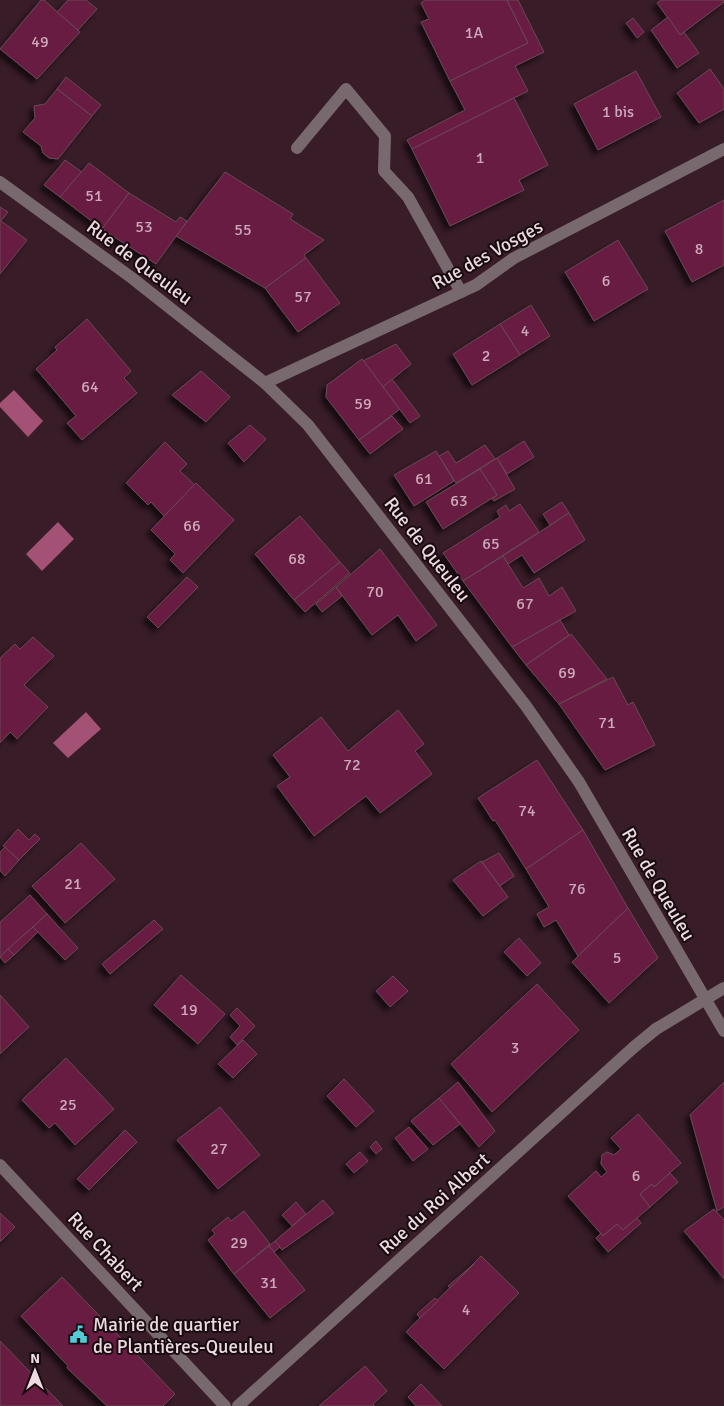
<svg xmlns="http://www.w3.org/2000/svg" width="724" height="1406" font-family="Signika,sans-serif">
<defs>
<filter id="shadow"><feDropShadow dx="-4.5" dy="4.5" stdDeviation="2.5" flood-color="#0009"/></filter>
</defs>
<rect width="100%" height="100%" fill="#381c28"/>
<g fill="#a35175">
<path d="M14 390 43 421 28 437 0 407V403Z"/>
<path d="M58 522 74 539 42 571 26 554Z"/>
<path d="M86 712 101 729 68 758 53 743Z"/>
</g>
<g fill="#691c42" stroke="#684955" filter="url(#shadow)">
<path d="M41 0H44L80 32 37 79 0 49Z"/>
<path d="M68 0H86L97 9 78 30 57 12Z"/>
<path d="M425 0H507L528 43 450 81 421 22 429 19 421 3Z"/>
<path d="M507 0H518L544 52 515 66 528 91 412 149 407 140 465 110 450 81 528 43Z"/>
<path d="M661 0H724V2L680 35 657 3Z"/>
<path d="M668 17 680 35 684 32 699 53 677 68 651 30Z"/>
<path d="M633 18 644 32 637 38 626 23Z"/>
<path d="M710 69 724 89V109L699 123 677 93Z"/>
<path d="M636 71 661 117 598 150 574 104Z"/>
<path d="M66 77 101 105 92 116 57 89Z"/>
<path d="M57 89 92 116 58 159 49 158 43 153 41 146 23 132 35 118 34 106 45 104Z"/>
<path d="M514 98 548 165 519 180 524 190 450 226 412 149Z"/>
<path d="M65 160 82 172 60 197 44 185Z"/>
<path d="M89 163 129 193 102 229 60 197Z"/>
<path d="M225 172 293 214 290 219 324 240 304 255 306 258 265 288 176 236Z"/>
<path d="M129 193 176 222 180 217 187 221 156 264 102 229Z"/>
<path d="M724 200V265L692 282 665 231Z"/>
<path d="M0 207 8 212 1 221 27 240 0 274Z"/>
<path d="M618 240 648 289 594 321 565 272Z"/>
<path d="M306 258 340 303 298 332 265 288Z"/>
<path d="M531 305 550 336 520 355 500 324Z"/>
<path d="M87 319 131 371 124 378 137 393 82 440 67 423 76 416 36 369 57 350 55 347Z"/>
<path d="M500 324 520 355 472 385 453 354Z"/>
<path d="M396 344 411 364 383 387 363 361Z"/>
<path d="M362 359 400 409 359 440 326 397 327 385Z"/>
<path d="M201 371 230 397 206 422 172 395Z"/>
<path d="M392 379 420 416 410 423 383 387Z"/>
<path d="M392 416 403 429 370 454 359 440Z"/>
<path d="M250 425 266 439 244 462 228 443Z"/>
<path d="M524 441 534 457 507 474 497 458Z"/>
<path d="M165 442 187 464 180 471 195 485 164 516 151 502 148 505 126 483Z"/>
<path d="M485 445 495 459 456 483 439 456 448 451 456 463Z"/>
<path d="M436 451 454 481 414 506 394 475Z"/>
<path d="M497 458 515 489 494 501 492 499 497 495 480 469Z"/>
<path d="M480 469 497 495 443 529 426 502Z"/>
<path d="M196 483 234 520 183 573 170 560 175 554 151 530Z"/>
<path d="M562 502 569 513 550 525 543 514Z"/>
<path d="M520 504 539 532 463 581 443 553 500 517 497 511 506 505 509 511Z"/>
<path d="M569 513 585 540 534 573 522 555 508 564 503 556Z"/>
<path d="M300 516 340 562 294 600 255 554Z"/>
<path d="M380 549 437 625 416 641 398 615 372 635 336 587Z"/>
<path d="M503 556 523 588 539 578 549 596 562 587 576 611 512 647 463 581Z"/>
<path d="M340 562 350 573 305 612 294 600Z"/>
<path d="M187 577 198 587 158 628 147 617Z"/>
<path d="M336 587 342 596 322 612 316 604Z"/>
<path d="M560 620 569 635 526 665 512 647Z"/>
<path d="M571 634 607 679 559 704 526 665Z"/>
<path d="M33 637 54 656 24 685 48 707 17 739 10 732 0 743V658L15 644 20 649Z"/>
<path d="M613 677 628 705 633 702 655 745 605 770 559 704Z"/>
<path d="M398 710 424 744 415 751 432 774 380 813 366 796 314 836 277 786 290 777 273 755 321 717 348 751Z"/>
<path d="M537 760 583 830 526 869 495 820 493 821 478 798Z"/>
<path d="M18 829 29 840 35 834 40 839 19 860 3 846Z"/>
<path d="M583 830 628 908 578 956 556 920 544 927 537 914 549 907 526 869Z"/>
<path d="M81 843 115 879 65 923 32 886Z"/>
<path d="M5 847 19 860 5 876 0 871V852Z"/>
<path d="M499 853 514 876 500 886 482 862Z"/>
<path d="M481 861 508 897 483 916 453 880Z"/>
<path d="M30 895 47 914 0 957V922Z"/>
<path d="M628 908 658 958 609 1003 572 962Z"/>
<path d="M47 914 78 948 65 960 33 927Z"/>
<path d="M154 920 163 929 110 974 102 964Z"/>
<path d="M33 927 38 932 14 955 8 949Z"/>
<path d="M519 938 541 963 527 976 504 952Z"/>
<path d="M8 949 14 955 5 963 0 957Z"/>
<path d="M181 975 225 1014 198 1044 154 1005Z"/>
<path d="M393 976 408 991 390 1007 376 991Z"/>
<path d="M537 984 579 1030 492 1112 451 1064Z"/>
<path d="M0 995 29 1027 0 1054Z"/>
<path d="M237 1008 255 1026 237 1045 230 1037 240 1026 230 1015Z"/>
<path d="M243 1040 257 1054 233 1078 218 1064Z"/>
<path d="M66 1058 114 1109 75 1145 55 1123 49 1128 22 1100Z"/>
<path d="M344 1079 374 1111 356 1127 327 1096Z"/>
<path d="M458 1082 495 1131 479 1147 439 1098Z"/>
<path d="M724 1082V1207L717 1211 690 1115Z"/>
<path d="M439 1098 460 1124 433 1145 411 1121Z"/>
<path d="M220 1107 260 1155 218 1189 177 1140Z"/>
<path d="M638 1114 681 1163 654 1187 652 1184 640 1194 650 1207 623 1230 617 1224 603 1236 568 1196 596 1171 601 1177 607 1172 601 1164 602 1155 607 1152 614 1155 621 1149 611 1138Z"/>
<path d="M409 1127 428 1149 413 1161 395 1138Z"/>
<path d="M125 1130 137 1142 89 1190 77 1179Z"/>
<path d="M376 1141 382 1149 376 1154 370 1147Z"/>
<path d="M360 1152 368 1161 354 1173 346 1164Z"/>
<path d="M670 1173 678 1182 650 1207 640 1194 652 1184 654 1187Z"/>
<path d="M323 1200 334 1213 282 1250 275 1241Z"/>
<path d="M296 1202 306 1214 292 1226 282 1215Z"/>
<path d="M714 1209 724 1220V1279L684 1231Z"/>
<path d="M244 1211 270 1244 234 1274 208 1240 215 1234 212 1230 228 1217 231 1221Z"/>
<path d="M0 1213 15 1227 0 1242Z"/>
<path d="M637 1218 641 1223 608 1252 596 1238 601 1233 603 1236 617 1224 623 1230Z"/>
<path d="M275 1241 280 1247 274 1252 269 1246Z"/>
<path d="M269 1246 305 1290 270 1318 234 1274Z"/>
<path d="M481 1256 519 1293 444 1369 406 1332Z"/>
<path d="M474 1264 450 1288 448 1286Z"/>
<path d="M62 1277 175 1394 163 1406H107L67 1368 68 1366 21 1316Z"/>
<path d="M435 1298 438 1301 420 1318 417 1314Z"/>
<path d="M0 1341 63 1406H0Z"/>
<path d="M365 1366 387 1391 373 1404 375 1406H319Z"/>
<path d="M421 1384 442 1406H416L408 1397Z"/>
</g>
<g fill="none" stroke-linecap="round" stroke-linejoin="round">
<g stroke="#78696e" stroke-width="12">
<path d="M297 148 346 89 385 136 384 171 408 197 461 292"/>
<path d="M0 182 132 278 265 383 308 425 526 706 579 782 724 1031"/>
<path d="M265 383 476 285 514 258 724 149"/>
<path d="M0 1165 225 1406"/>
<path d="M238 1406 634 1047 656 1029"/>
</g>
<path stroke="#78696e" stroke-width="12" d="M656 1029 724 988"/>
</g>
<defs>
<symbol id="civic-bare" viewBox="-9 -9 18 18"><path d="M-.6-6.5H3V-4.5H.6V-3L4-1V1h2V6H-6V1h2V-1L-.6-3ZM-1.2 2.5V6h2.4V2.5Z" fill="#52cbd7" stroke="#170b10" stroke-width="2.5" paint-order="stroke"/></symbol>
</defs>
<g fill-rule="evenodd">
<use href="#civic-bare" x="66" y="1322" width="25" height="25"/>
</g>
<g text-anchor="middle" stroke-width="4" stroke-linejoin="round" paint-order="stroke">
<g font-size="16" fill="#ccaab9">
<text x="474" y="38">1A</text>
<text x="40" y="47">49</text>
<text x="618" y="117">1 bis</text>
<text x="480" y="163">1</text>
<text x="94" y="201">51</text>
<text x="144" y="232">53</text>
<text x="243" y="235">55</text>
<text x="699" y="254">8</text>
<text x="606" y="286">6</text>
<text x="303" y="302">57</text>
<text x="525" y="336">4</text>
<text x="486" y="361">2</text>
<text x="90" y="392">64</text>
<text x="363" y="409">59</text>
<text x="424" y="484">61</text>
<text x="459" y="506">63</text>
<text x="192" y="531">66</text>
<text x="491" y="549">65</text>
<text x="297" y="564">68</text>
<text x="375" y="597">70</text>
<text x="525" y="609">67</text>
<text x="567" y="678">69</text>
<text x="607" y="728">71</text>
<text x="352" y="770">72</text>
<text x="527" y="816">74</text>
<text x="73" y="889">21</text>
<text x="577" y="894">76</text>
<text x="617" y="963">5</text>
<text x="189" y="1015">19</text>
<text x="515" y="1053">3</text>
<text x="68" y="1110">25</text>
<text x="219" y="1154">27</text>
<text x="636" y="1181">6</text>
<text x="239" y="1248">29</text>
<text x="269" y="1288">31</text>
<text x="466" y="1315">4</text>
</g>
<g font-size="19" fill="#eddae1" stroke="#170b10">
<text transform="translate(487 254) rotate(-29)" y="7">Rue des Vosges</text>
<text transform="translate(140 262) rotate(37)" y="7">Rue de Queuleu</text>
<text transform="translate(428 549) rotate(52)" y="7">Rue de Queuleu</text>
<text transform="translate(659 884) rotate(60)" y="7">Rue de Queuleu</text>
<text transform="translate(434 1203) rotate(-42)" y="7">Rue du Roi Albert</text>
<text transform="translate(106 1251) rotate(47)" y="7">Rue Chabert</text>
</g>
<g font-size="19" fill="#eddae1" stroke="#170b10" text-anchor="start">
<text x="93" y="1331">Mairie de quartier<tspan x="93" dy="22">de Plantières-Queuleu</tspan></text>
</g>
</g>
<g transform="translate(35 1371)" stroke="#170b10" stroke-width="4" paint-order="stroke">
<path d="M0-4L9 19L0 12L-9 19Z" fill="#eddae1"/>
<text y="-8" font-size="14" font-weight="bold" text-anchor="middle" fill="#eddae1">N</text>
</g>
</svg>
